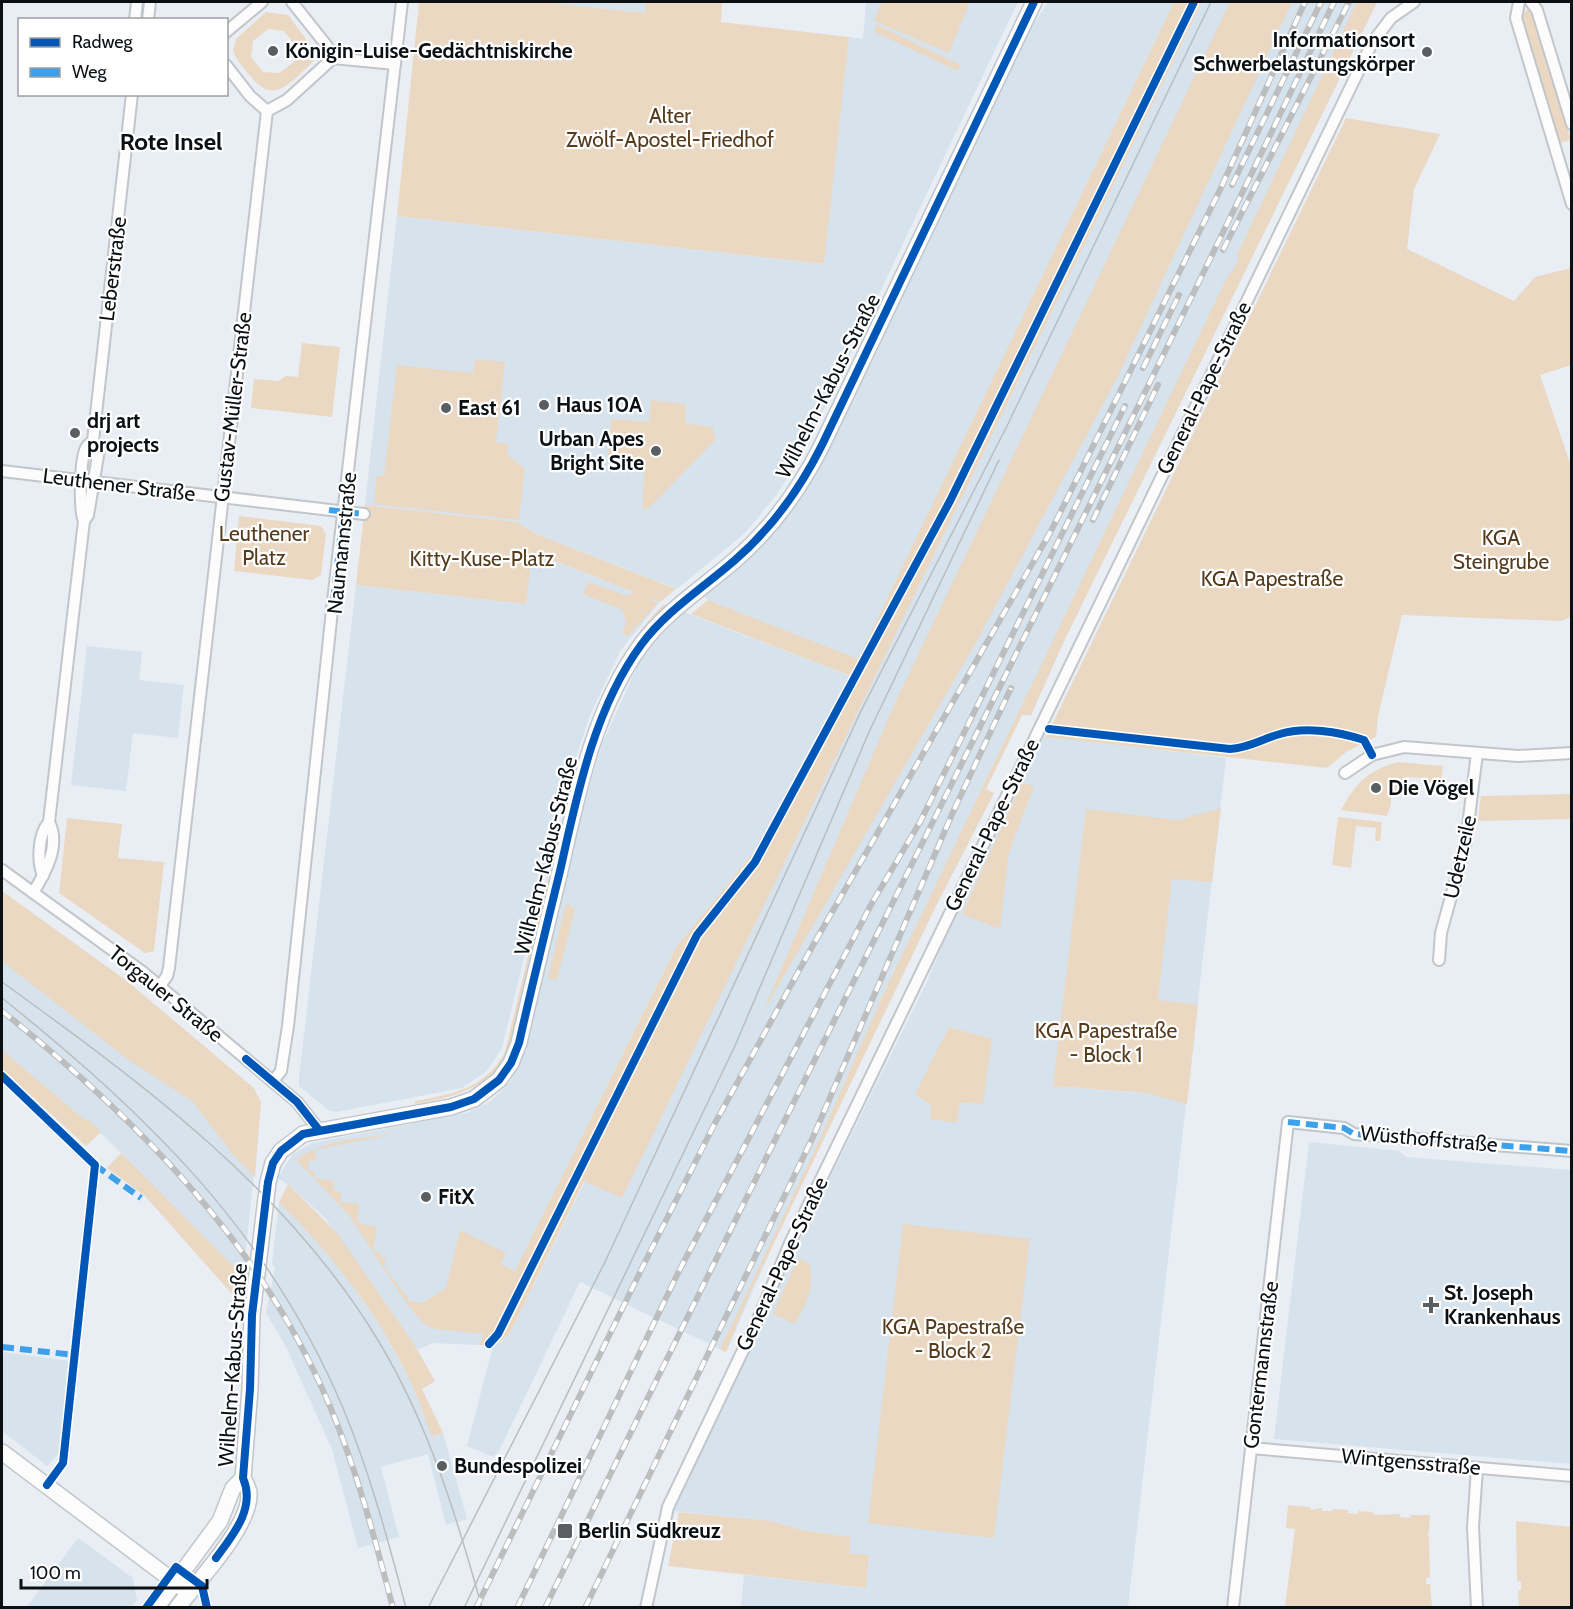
<svg xmlns="http://www.w3.org/2000/svg" width="1573" height="1609" font-family="Cabin,sans-serif">
<rect width="100%" height="100%" fill="#e8eef4"/>
<g fill="#d6e2ec" fill-rule="evenodd">
<path d="M540 2H646L645 13Z"/>
<path d="M866 2H1018L806 447 778 493 745 533 677 589 534 533 516 522 365 505 397 216 823 264 849 37 863 39Z"/>
<path d="M1048 2H1174L858 660 708 600 704 596 742 565 776 530 818 471 1026 36Z"/>
<path d="M1202 2H1377L1065 639 1031 715H1022L986 789 994 793 935 908 779 1231 726 1352 580 1282 499 1451 494 1457 467 1446 493 1346 502 1342 510 1333 585 1181 622 1197Z"/>
<path d="M531 552 660 602 620 651 590 715 564 794 502 1048 487 1071 462 1088 336 1112 328 1110 299 1086V1078L356 585 526 604Z"/>
<path d="M684 612 851 676 764 840 676 947 479 1345 432 1343 418 1350 326 1219 288 1184 277 1178 293 1154 312 1143 466 1113 491 1101 510 1082 526 1048 583 809 603 742 637 667 651 646Z"/>
<path d="M87 646 142 652 139 680 184 685 178 738 133 733 126 791 71 785Z"/>
<path d="M1042 735 1226 758 1128 1607H741L744 1575 865 1588 869 1556 849 1553 851 1537 802 1530 771 1521 674 1511 820 1198 926 984 956 912ZM1178 821 1148 1090 1141 1093 1053 1086 1072 934Z"/>
<path d="M2 945 257 1146 243 1276 89 1121 85 1120 2 1050Z"/>
<path d="M1309 1142 1399 1151 1406 1157 1571 1170V1464L1274 1439Z"/>
<path d="M279 1202 314 1237 340 1268 381 1327 410 1379 433 1437 443 1433 467 1519 446 1525 428 1454 398 1462 381 1467 399 1537 358 1548 332 1449 285 1345 266 1313 275 1268 272 1264Z"/>
<path d="M2 1352 70 1361 59 1453 47 1466 2 1431Z"/>
<path d="M78 1538 133 1578 137 1600 131 1607H27Z"/>
</g>
<g fill="#ebd8c2" fill-rule="evenodd">
<path d="M419 2H540L645 13 646 2H722L721 22 849 37 824 264 397 216Z"/>
<path d="M882 2H970L949 53 874 21Z"/>
<path d="M1174 2H1202L622 1198 584 1181 510 1333C500 1344 493 1346 479 1345L484 1334 435 1329 424 1324 407 1304 348 1214 296 1160C323 1139 366 1138 399 1133L314 1150 317 1161 309 1160 308 1170 315 1171 314 1178 334 1181 333 1190 341 1192 340 1202 359 1204 357 1223 377 1227 373 1251 381 1252 380 1257 386 1258 384 1266 410 1301 422 1303 446 1288 460 1230 506 1253 501 1264 515 1271 676 947 764 840 851 676 691 614 708 600 858 659Z"/>
<path d="M1230 2H1292L1117 378 979 637 762 1014 894 705Z"/>
<path d="M1357 2H1377L1065 639 1031 715H1022L986 789 994 793 935 908 750 1293 726 1352 720 1349 815 1150 882 997 1229 273 1231 274 1239 258 1237 255Z"/>
<path d="M1528 9 1532 11 1571 140 1559 143 1521 16Z"/>
<path d="M266 12 288 15 315 51 314 61C292 80 275 107 251 77 245 69 235 60 233 50L236 39ZM268 29 284 31 296 46 294 62 279 73 263 72 251 57 253 41Z"/>
<path d="M877 25 961 65 958 71 874 32Z"/>
<path d="M1346 118 1440 134 1414 189 1407 249 1514 301 1535 277 1571 268V365L1540 375 1571 466V616L1562 621 1402 615 1378 716 1376 737 1346 752 1327 768 1046 737Z"/>
<path d="M302 343 340 347 332 417 251 408 254 379 278 381 286 376 298 377Z"/>
<path d="M475 359 505 362 496 442 508 444 507 454 525 469 519 520 374 504 377 476H384L397 365 473 373Z"/>
<path d="M651 400 686 404 685 423 712 427 716 439 648 509 642 508 645 460 608 456 611 419 649 422Z"/>
<path d="M365 505 516 522 534 533 676 589 660 602 646 597 658 603 628 636 622 633 626 623 623 610 583 594 588 582 627 596 634 592 532 552 526 604 356 585Z"/>
<path d="M239 516 321 526 326 534 321 575 312 580 234 571Z"/>
<path d="M664 604 666 606 636 638 616 670 569 787C591 719 612 655 664 604Z"/>
<path d="M1398 762 1443 766 1440 792 1424 790V778L1407 777 1404 790 1391 792V804L1387 816 1341 810C1355 784 1368 770 1398 762Z"/>
<path d="M1022 783 1034 786 1009 853 1000 929 962 914Z"/>
<path d="M1571 794V819L1478 821 1481 796Z"/>
<path d="M564 806 511 1039C499 1087 458 1096 415 1104V1101C453 1094 485 1089 505 1052Z"/>
<path d="M1221 808 1212 882 1172 879 1158 1000 1198 1005 1187 1104 1146 1093 1053 1086 1086 809 1178 820Z"/>
<path d="M1338 817 1382 822 1380 841H1375L1376 828 1356 826 1351 868 1332 865Z"/>
<path d="M67 818 122 824 118 858 164 862 154 951 145 953 59 893Z"/>
<path d="M2 891 127 981 254 1088 261 1102 255 1177 235 1157 192 1101 126 1058 2 961Z"/>
<path d="M566 903 575 909 557 980 548 978Z"/>
<path d="M949 1027 992 1039 983 1104 960 1102 957 1123 930 1119 931 1106 915 1094Z"/>
<path d="M2 1050 85 1120H89L101 1132 86 1146 2 1069Z"/>
<path d="M121 1153 243 1276 240 1303 145 1196 107 1168Z"/>
<path d="M288 1184 337 1233 414 1344 435 1381 422 1389 443 1433 432 1437C425 1418 418 1397 409 1378 377 1312 331 1254 279 1202Z"/>
<path d="M903 1224 1030 1239 994 1538 868 1523Z"/>
<path d="M798 1258 809 1263C816 1283 806 1307 794 1324L773 1314Z"/>
<path d="M1288 1505 1310 1507 1311 1510 1322 1508V1511H1332L1333 1509 1348 1510V1513L1358 1514V1511L1373 1512 1374 1515 1400 1514V1517L1410 1518 1411 1515H1430L1429 1533H1427L1429 1537 1430 1577 1426 1578V1584H1430L1432 1607H1285L1295 1529 1286 1528Z"/>
<path d="M679 1512 771 1521 802 1530 851 1537 849 1553 869 1555 866 1588 668 1566Z"/>
<path d="M1516 1521 1571 1527V1607H1519L1518 1591 1521 1590V1582L1517 1581Z"/>
</g>
<g fill="none" stroke-linecap="round" stroke-linejoin="round">
<defs>
<g id="street">
<path d="M1519 2 1516 18 1572 204"/>
<path d="M1531 2 1537 10 1572 124"/>
<path d="M135 20 137 2"/>
<path d="M148 20 150 2"/>
<path d="M226 32 262 2"/>
<path d="M333 58 395 64"/>
<path d="M226 65 250 96 267 111"/>
<path d="M267 111 287 100 333 58 327 46 292 2"/>
<path d="M2 471 364 514"/>
<path d="M84 521 88 515 99 450 93 441"/>
<path d="M1345 773 1372 755 1404 747 1518 756 1572 753"/>
<path d="M2 870 144 973 297 1102 319 1130"/>
<path d="M43 876C37 860 38 835 49 822"/>
<path d="M33 893C45 873 61 846 49 822L84 521C79 510 80 459 86 448 87 445 91 443 93 441L132 94"/>
<path d="M1439 960 1441 933 1466 842 1477 753"/>
<path d="M160 986 167 976 169 968 267 111"/>
<path d="M273 1081 281 1071 288 1026 333 601 402 2"/>
<path d="M1251 1448 1572 1476"/>
<path d="M1477 1468 1473 1527 1477 1608"/>
<path d="M646 1608 668 1507 758 1319 791 1241 1372 43 1391 18 1414 2"/>
<path d="M1233 1608 1288 1122 1344 1128 1354 1134 1572 1151"/>
</g>
<g id="secondary">
<path d="M2 1452 189 1593"/>
<path d="M156 1608 220 1521 233 1488 243 1478"/>
<path d="M177 1608C197 1582 252 1525 249 1492 248 1487 245 1482 243 1478L250 1389 252 1315 268 1182 273 1163 281 1151 303 1134 451 1107 474 1099 499 1080 511 1063 519 1043C532 986 546 928 560 871 577 795 594 709 641 645 666 611 703 588 735 560 772 528 800 489 822 445L1034 2"/>
</g>
</defs>
<use href="#street" stroke="#c2c6cb" stroke-width="14"/>
<use href="#secondary" stroke="#c2c6cb" stroke-width="18"/>
<use href="#street" stroke="#fcfcfd" stroke-width="10"/>
<use href="#secondary" stroke="#fcfcfd" stroke-width="15"/>
<g stroke="#bbbdbe" stroke-width="1.5">
<path d="M2 982C142 1083 289 1191 379 1342 428 1423 457 1517 482 1608"/>
<path d="M2 998C149 1116 268 1231 343 1408 370 1473 388 1540 406 1608"/>
<path d="M428 1608 605 1262 862 709 1007 426 1211 2"/>
<path d="M464 1608 734 1048 869 732 999 460"/>
</g>
<defs>
<g id="rail">
<path d="M1232 185 1321 2"/>
<path d="M1223 250 1349 2"/>
<path d="M1143 368 1179 295"/>
<path d="M1093 520 1158 385"/>
<path d="M2 1011C137 1119 260 1242 329 1404 357 1470 375 1539 393 1608"/>
<path d="M476 1608 647 1258 715 1123 812 947 1051 531 1219 192 1305 2"/>
<path d="M517 1608 679 1271 872 903 920 822 1125 406"/>
<path d="M545 1608C806 1071 1077 540 1334 2"/>
<path d="M585 1608 813 1137 953 812 1011 688"/>
</g>
</defs>
<use href="#rail" stroke="#bbbdbe" stroke-width="6"/>
<use href="#rail" stroke="#fff" stroke-width="4" stroke-dasharray="11" stroke-linecap="butt"/>
<g stroke="#3ca1ea" stroke-width="6" stroke-dasharray="12 6" stroke-linecap="butt">
<path d="M329 510 364 514"/>
<path d="M333 601 346 486"/>
<path d="M1288 1122 1344 1128 1354 1134 1572 1151"/>
<path d="M95 1165 141 1198"/>
<path d="M2 1347 75 1355"/>
</g>
<defs>
<g id="cycleway">
<path d="M1049 729 1230 749C1249 748 1262 739 1280 734 1305 726 1339 732 1364 740L1372 755"/>
<path d="M246 1059 297 1102 319 1130"/>
<path d="M2 1076 95 1165 63 1463 47 1485"/>
<path d="M489 1344 498 1334 697 935 755 862 950 501 1194 2"/>
<path d="M216 1558C233 1535 256 1508 243 1478L250 1389 252 1315 268 1182 273 1163 281 1151 303 1134 451 1107 474 1099 499 1080 511 1063 519 1043C532 986 546 928 560 871 577 795 594 709 641 645 666 611 703 588 735 560 772 528 800 489 822 445L1034 2"/>
<path d="M146 1608 176 1567 202 1586 207 1608"/>
</g>
</defs>
<use href="#cycleway" stroke="#fff" stroke-width="11"/>
<use href="#cycleway" stroke="#0057b8" stroke-width="8"/>
</g>
<g fill="#595e62" stroke="#fff" stroke-width="2">
<circle cx="273" cy="51" r="6"/>
<circle cx="1427" cy="52" r="6"/>
<circle cx="544" cy="405" r="6"/>
<circle cx="446" cy="408" r="6"/>
<circle cx="75" cy="433" r="6"/>
<circle cx="656" cy="451" r="6"/>
<circle cx="1376" cy="788" r="6"/>
<circle cx="426" cy="1197" r="6"/>
<path d="M1428 1296h6v6h6v6h-6v6h-6v-6h-6v-6h6z"/>
<circle cx="442" cy="1466" r="6"/>
<rect x="557" y="1523" width="16" height="16" rx="3"/>
</g>
<g text-anchor="middle" stroke-width="4.5" stroke-linejoin="round" paint-order="stroke">
<g font-size="21" font-weight="bold" fill="#0c1013" stroke="#fff" text-anchor="start">
<text x="1415" y="47" text-anchor="end">Informationsort<tspan x="1415" dy="24">Schwerbelastungskörper</tspan></text>
<text x="285" y="58">Königin-Luise-Gedächtniskirche</text>
<text x="556" y="412">Haus 10A</text>
<text x="458" y="415">East 61</text>
<text x="87" y="428">drj art<tspan x="87" dy="24">projects</tspan></text>
<text x="644" y="446" text-anchor="end">Urban Apes<tspan x="644" dy="24">Bright Site</tspan></text>
<text x="1388" y="795">Die Vögel</text>
<text x="438" y="1204">FitX</text>
<text x="1444" y="1300">St. Joseph<tspan x="1444" dy="24">Krankenhaus</tspan></text>
<text x="454" y="1473">Bundespolizei</text>
<text x="578" y="1538">Berlin Südkreuz</text>
</g>
<g font-size="21" fill="#563c1d" stroke="#fff">
<text x="670" y="123">Alter<tspan x="670" dy="24">Zwölf-Apostel-Friedhof</tspan></text>
<text x="264" y="541">Leuthener<tspan x="264" dy="24">Platz</tspan></text>
<text x="1501" y="545">KGA<tspan x="1501" dy="24">Steingrube</tspan></text>
<text x="482" y="566">Kitty-Kuse-Platz</text>
<text x="1272" y="586">KGA Papestraße</text>
<text x="1106" y="1038">KGA Papestraße<tspan x="1106" dy="24">- Block 1</tspan></text>
<text x="953" y="1334">KGA Papestraße<tspan x="953" dy="24">- Block 2</tspan></text>
</g>
<g font-size="21" fill="#0c1013" stroke="#fff">
<text transform="translate(113 269) rotate(-83)" y="7">Leberstraße</text>
<text transform="translate(828 386) rotate(-63)" y="7">Wilhelm-Kabus-Straße</text>
<text transform="translate(1204 388) rotate(-64)" y="7">General-Pape-Straße</text>
<text transform="translate(233 407) rotate(-83)" y="7">Gustav-Müller-Straße</text>
<text transform="translate(119 485) rotate(7)" y="7">Leuthener Straße</text>
<text transform="translate(342 543) rotate(-84)" y="7">Naumannstraße</text>
<text transform="translate(992 825) rotate(-64)" y="7">General-Pape-Straße</text>
<text transform="translate(546 856) rotate(-76)" y="7">Wilhelm-Kabus-Straße</text>
<text transform="translate(1460 857) rotate(-77)" y="7">Udetzeile</text>
<text transform="translate(166 994) rotate(39)" y="7">Torgauer Straße</text>
<text transform="translate(1429 1139) rotate(5)" y="7">Wüsthoffstraße</text>
<text transform="translate(782 1264) rotate(-65)" y="7">General-Pape-Straße</text>
<text transform="translate(233 1365) rotate(-86)" y="7">Wilhelm-Kabus-Straße</text>
<text transform="translate(1261 1365) rotate(-83)" y="7">Gontermannstraße</text>
<text transform="translate(1411 1462) rotate(5)" y="7">Wintgensstraße</text>
</g>
<g font-size="24" font-weight="bold" fill="#0c1013" stroke="#fff">
<text x="171" y="150">Rote Insel</text>
</g>
</g>
<rect width="1573" height="1609" fill="none" stroke="#0c1013" stroke-width="6"/>
<rect x="18" y="18" width="210" height="78" fill="#ffffff" stroke="#9e9fa1" stroke-width="1.5"/>
<rect x="30" y="38" width="30" height="9" fill="#0057b8" stroke="#9e9fa1" stroke-width="1.5"/>
<text x="72" y="48" font-size="18" fill="#0c1013">Radweg</text>
<rect x="30" y="68" width="30" height="9" fill="#3ca1ea" stroke="#9e9fa1" stroke-width="1.5"/>
<text x="72" y="78" font-size="18" fill="#0c1013">Weg</text>
<path d="M21 1579v9h186v-9" fill="none" stroke="#0c1013" stroke-width="3"/>
<text x="30" y="1579" font-size="18" fill="#0c1013" stroke="#ffffff" stroke-width="4.5" paint-order="stroke">100 m</text>
</svg>
